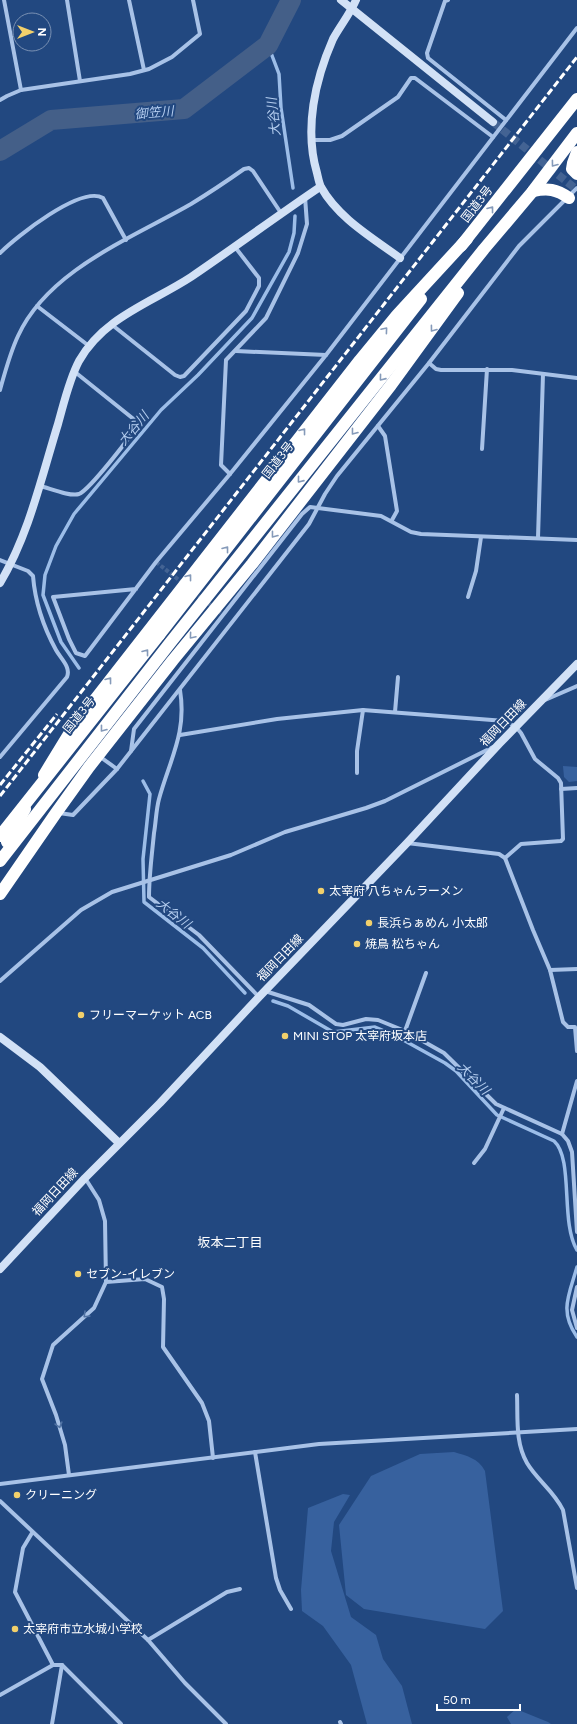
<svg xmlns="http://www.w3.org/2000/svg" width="577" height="1724" font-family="Figtree,'Noto Sans JP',sans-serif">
<rect width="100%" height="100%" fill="#224880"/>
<g fill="#37619e">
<path d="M563 766 577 767V781L569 782 564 777Z"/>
<path d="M454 1452C467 1456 478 1458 485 1471L503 1611 485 1629 364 1609 346 1595 339 1525 371 1476 420 1454Z"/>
<path d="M343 1494 350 1495 334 1522 331 1551 351 1617 376 1635 383 1659 402 1686 412 1724H367L351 1665 323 1626 302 1611 301 1590 308 1508Z"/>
<path d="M516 1709 548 1722 551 1724H511L507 1717Z"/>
</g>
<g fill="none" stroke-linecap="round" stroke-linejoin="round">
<g stroke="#9cbde8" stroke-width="3.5">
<path d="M268 45 279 74 281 108 293 188"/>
<path d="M79 668 61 642 43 595 45 575 56 546 74 514 161 410 198 375 252 318 289 252 294 233 295 216"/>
<path d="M143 781 150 794 143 859 144 902 203 948 245 993"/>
<path d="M273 1001 288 1006 333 1032 375 1027 396 1036 445 1063 456 1071 497 1115 554 1141C574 1159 560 1222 577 1250"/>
<path d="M577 1267C569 1295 559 1311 577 1337"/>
</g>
<path stroke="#445f88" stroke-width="20" d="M0 151 51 120 184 109 268 45 291 0"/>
<g stroke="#436393" stroke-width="4" stroke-dasharray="4 2" stroke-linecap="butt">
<path d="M156 562 184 584"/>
<path d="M194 592 223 615"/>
</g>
<path stroke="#436393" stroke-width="8" stroke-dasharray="8 4" stroke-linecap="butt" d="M493 122 577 190"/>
<g stroke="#a8c2e7" stroke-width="4">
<path d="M4 0 21 90"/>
<path d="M67 0 80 81"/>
<path d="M129 0 144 70"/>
<path d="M448 0 445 1 427 53 428 58 506 120"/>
<path d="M0 100 7 96 21 90 130 74 149 69 172 57 200 34 193 0"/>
<path d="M312 140H330L342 136 398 97 411 78H415L493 137"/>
<path d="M0 253C16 237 81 185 103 198L126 240"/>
<path d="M37 306 89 346"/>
<path d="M111 324 175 375 180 377 184 376 246 311 259 286V278L235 247"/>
<path d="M236 351 326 355"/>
<path d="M429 363 436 369 441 370H512L577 378"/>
<path d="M0 390C5 372 10 353 18 336 48 270 132 238 191 204 209 193 227 181 244 169L249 168 253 171 281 213"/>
<path d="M378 426 385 436 397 511 392 520"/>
<path d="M482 449 487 369"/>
<path d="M230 474 221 465 226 360 266 318 298 253 307 224 305 197"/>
<path d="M40 486C49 488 70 497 79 494 89 490 133 435 137 424L136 421 75 372"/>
<path d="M538 538 543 374"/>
<path d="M0 560 28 571 33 576C35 601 44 628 56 650 61 659 71 667 67 677L0 757"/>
<path d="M136 589 53 597 69 639 76 653 85 656 156 562 230 474 326 355 577 28"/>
<path d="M468 597 476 571 481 537"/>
<path d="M180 690C187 733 170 759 159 799 156 810 156 822 154 833 152 854 149 876 149 897L199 935 259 997"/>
<path d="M545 700 577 686"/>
<path d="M395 712 398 677"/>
<path d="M180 735 277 719 363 710 505 721 516 727 521 733 535 759 558 778 561 783 563 839 561 841 521 844 505 858"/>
<path d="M131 751 134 729 302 514 310 507 381 516 411 532 421 534 577 540"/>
<path d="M99 756 117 769"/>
<path d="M357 773V751L363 710"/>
<path d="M561 789 577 788"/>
<path d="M59 813 73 815 117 769 309 524 325 494 337 476 429 363 519 246 577 188"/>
<path d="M407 843 499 854 505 858 533 930 550 970 563 1022 568 1027H575L577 1051"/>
<path d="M550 970 577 969"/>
<path d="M0 981 81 910 112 892 231 855 285 832 366 808 385 801 493 747"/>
<path d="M265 991 309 1005 336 1024 343 1025 366 1019 378 1020 405 1031 444 1053 496 1104 562 1134 568 1141 572 1152 577 1232"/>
<path d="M405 1031 426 973"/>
<path d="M562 1134 577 1081"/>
<path d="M474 1163 485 1149 504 1108"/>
<path d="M106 1282 145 1279 162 1287 164 1299 163 1347 202 1403 209 1421 213 1458"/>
<path d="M577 1287 572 1310 577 1328"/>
<path d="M517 1395C518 1418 515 1442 527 1463 537 1480 554 1491 563 1510L577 1588"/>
<path d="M255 1452 276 1578 280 1590 291 1609"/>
<path d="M69 1475 65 1445 56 1415 42 1379 53 1345 94 1308 106 1282 105 1221 99 1200 85 1178"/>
<path d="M0 1484 319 1444 577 1429"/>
<path d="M0 1501 148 1640 185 1683 226 1724"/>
<path d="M32 1533 23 1548 15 1592 53 1665H62L121 1724"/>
<path d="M148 1640 227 1592 240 1589"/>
<path d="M0 1695 53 1665"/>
<path d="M340 1722 341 1724"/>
<path d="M52 1724 62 1665"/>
</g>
<g stroke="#d2e1f6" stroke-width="8">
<path d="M341 0 493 122"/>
<path d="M356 0C350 14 340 26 333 39 315 80 304 129 317 173 318 177 319 183 321 187 338 218 373 238 400 258"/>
<path d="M0 583C29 534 41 479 58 424 64 403 69 380 79 361 104 317 151 303 191 277 235 247 277 216 320 187"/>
<path d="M0 1037 40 1067 119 1143"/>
<path d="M0 1269 85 1178 160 1103 259 997 407 843 499 744 577 664"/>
</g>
<g stroke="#fff" stroke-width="12">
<path d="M577 152 573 163 572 169 577 174"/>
<path d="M533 191C548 188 556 189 569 198"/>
<path d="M461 246 577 99"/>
<path d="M159 635 421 299"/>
<path d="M44 775 72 729 360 360 397 315 467 239"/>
<path d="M7 842 25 809"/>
<path d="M0 861 170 643 484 249 533 191 577 133"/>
<path d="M0 894 56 813 89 767 173 660 252 564 391 385 458 293"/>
</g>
<g stroke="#fff" stroke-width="3" stroke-dasharray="7 3" stroke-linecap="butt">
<path d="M0 785 57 714"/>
<path d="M0 796 577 57"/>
</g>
<path stroke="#fff" stroke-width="12" d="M0 836 159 635"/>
</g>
<defs><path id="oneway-chevron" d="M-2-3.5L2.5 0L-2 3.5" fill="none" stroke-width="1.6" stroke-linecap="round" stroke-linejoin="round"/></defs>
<g stroke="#859ab9">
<use href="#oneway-chevron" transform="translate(554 164) rotate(127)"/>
<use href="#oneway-chevron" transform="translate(491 209) rotate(-52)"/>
<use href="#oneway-chevron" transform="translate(433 329) rotate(127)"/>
<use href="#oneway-chevron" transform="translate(385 330) rotate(-50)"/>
<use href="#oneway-chevron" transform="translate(382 378) rotate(129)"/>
<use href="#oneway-chevron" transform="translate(303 431) rotate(-52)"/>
<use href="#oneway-chevron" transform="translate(354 432) rotate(128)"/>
<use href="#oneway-chevron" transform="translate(300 480) rotate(129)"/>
<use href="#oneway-chevron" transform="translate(274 535) rotate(128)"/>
<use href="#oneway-chevron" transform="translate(226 549) rotate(-52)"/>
<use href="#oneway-chevron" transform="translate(189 577) rotate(-52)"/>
<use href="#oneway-chevron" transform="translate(192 636) rotate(130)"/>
<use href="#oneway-chevron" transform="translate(146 652) rotate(-52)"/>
<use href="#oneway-chevron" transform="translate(109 680) rotate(-52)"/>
<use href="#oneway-chevron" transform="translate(103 729) rotate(128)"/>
</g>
<g stroke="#5173a4">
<use href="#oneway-chevron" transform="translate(86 1315) rotate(136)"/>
<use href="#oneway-chevron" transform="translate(59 1425) rotate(74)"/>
</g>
<g fill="#f2d06b" stroke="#224880" stroke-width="1.5">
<circle cx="321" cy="891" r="4"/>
<circle cx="369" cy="923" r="4"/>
<circle cx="357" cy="944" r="4"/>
<circle cx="81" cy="1015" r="4"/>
<circle cx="285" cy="1036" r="4"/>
<circle cx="78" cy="1274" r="4"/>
<circle cx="17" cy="1495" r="4"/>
<circle cx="15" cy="1629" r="4"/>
</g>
<g text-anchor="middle" stroke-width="4" stroke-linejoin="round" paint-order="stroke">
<g font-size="12" fill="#fff" stroke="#224880">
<text transform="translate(477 204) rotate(-52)" y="4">国道3号</text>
<text transform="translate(278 460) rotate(-52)" y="4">国道3号</text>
<text transform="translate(79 715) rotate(-51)" y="4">国道3号</text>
<text transform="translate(503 723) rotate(-46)" y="4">福岡日田線</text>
<text transform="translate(280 958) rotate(-46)" y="4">福岡日田線</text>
<text transform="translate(55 1192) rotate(-47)" y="4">福岡日田線</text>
</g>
<g font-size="12" fill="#fff" stroke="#224880" text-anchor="start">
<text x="329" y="895">太宰府 八ちゃんラーメン</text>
<text x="377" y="927">長浜らぁめん 小太郎</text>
<text x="365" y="948">焼鳥 松ちゃん</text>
<text x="89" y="1019">フリーマーケット ACB</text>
<text x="293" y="1040">MINI STOP 太宰府坂本店</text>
<text x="86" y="1278">セブン-イレブン</text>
<text x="25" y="1499">クリーニング</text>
<text x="23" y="1633">太宰府市立水城小学校</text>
</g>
<g font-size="13" font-style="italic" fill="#b4cdef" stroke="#224880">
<text transform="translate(154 112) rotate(-5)" y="5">御笠川</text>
<text transform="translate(273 117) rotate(-96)" y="5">大谷川</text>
<text transform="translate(133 428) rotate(-50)" y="5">大谷川</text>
<text transform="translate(174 913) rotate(38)" y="5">大谷川</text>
<text transform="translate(474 1078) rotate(45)" y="5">大谷川</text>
</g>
<g font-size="13" fill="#fff" stroke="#224880">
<text x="230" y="1247">坂本二丁目</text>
</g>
</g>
<g transform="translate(32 32) rotate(90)"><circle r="19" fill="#224880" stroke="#7a91b3"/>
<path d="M0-3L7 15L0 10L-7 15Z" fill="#f2d06b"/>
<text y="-6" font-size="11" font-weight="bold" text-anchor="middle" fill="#ffffff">N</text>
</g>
<path d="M437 1704v6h83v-6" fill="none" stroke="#ffffff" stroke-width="2"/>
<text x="443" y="1704" font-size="12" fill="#ffffff" stroke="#224880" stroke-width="3" paint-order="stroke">50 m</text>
</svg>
